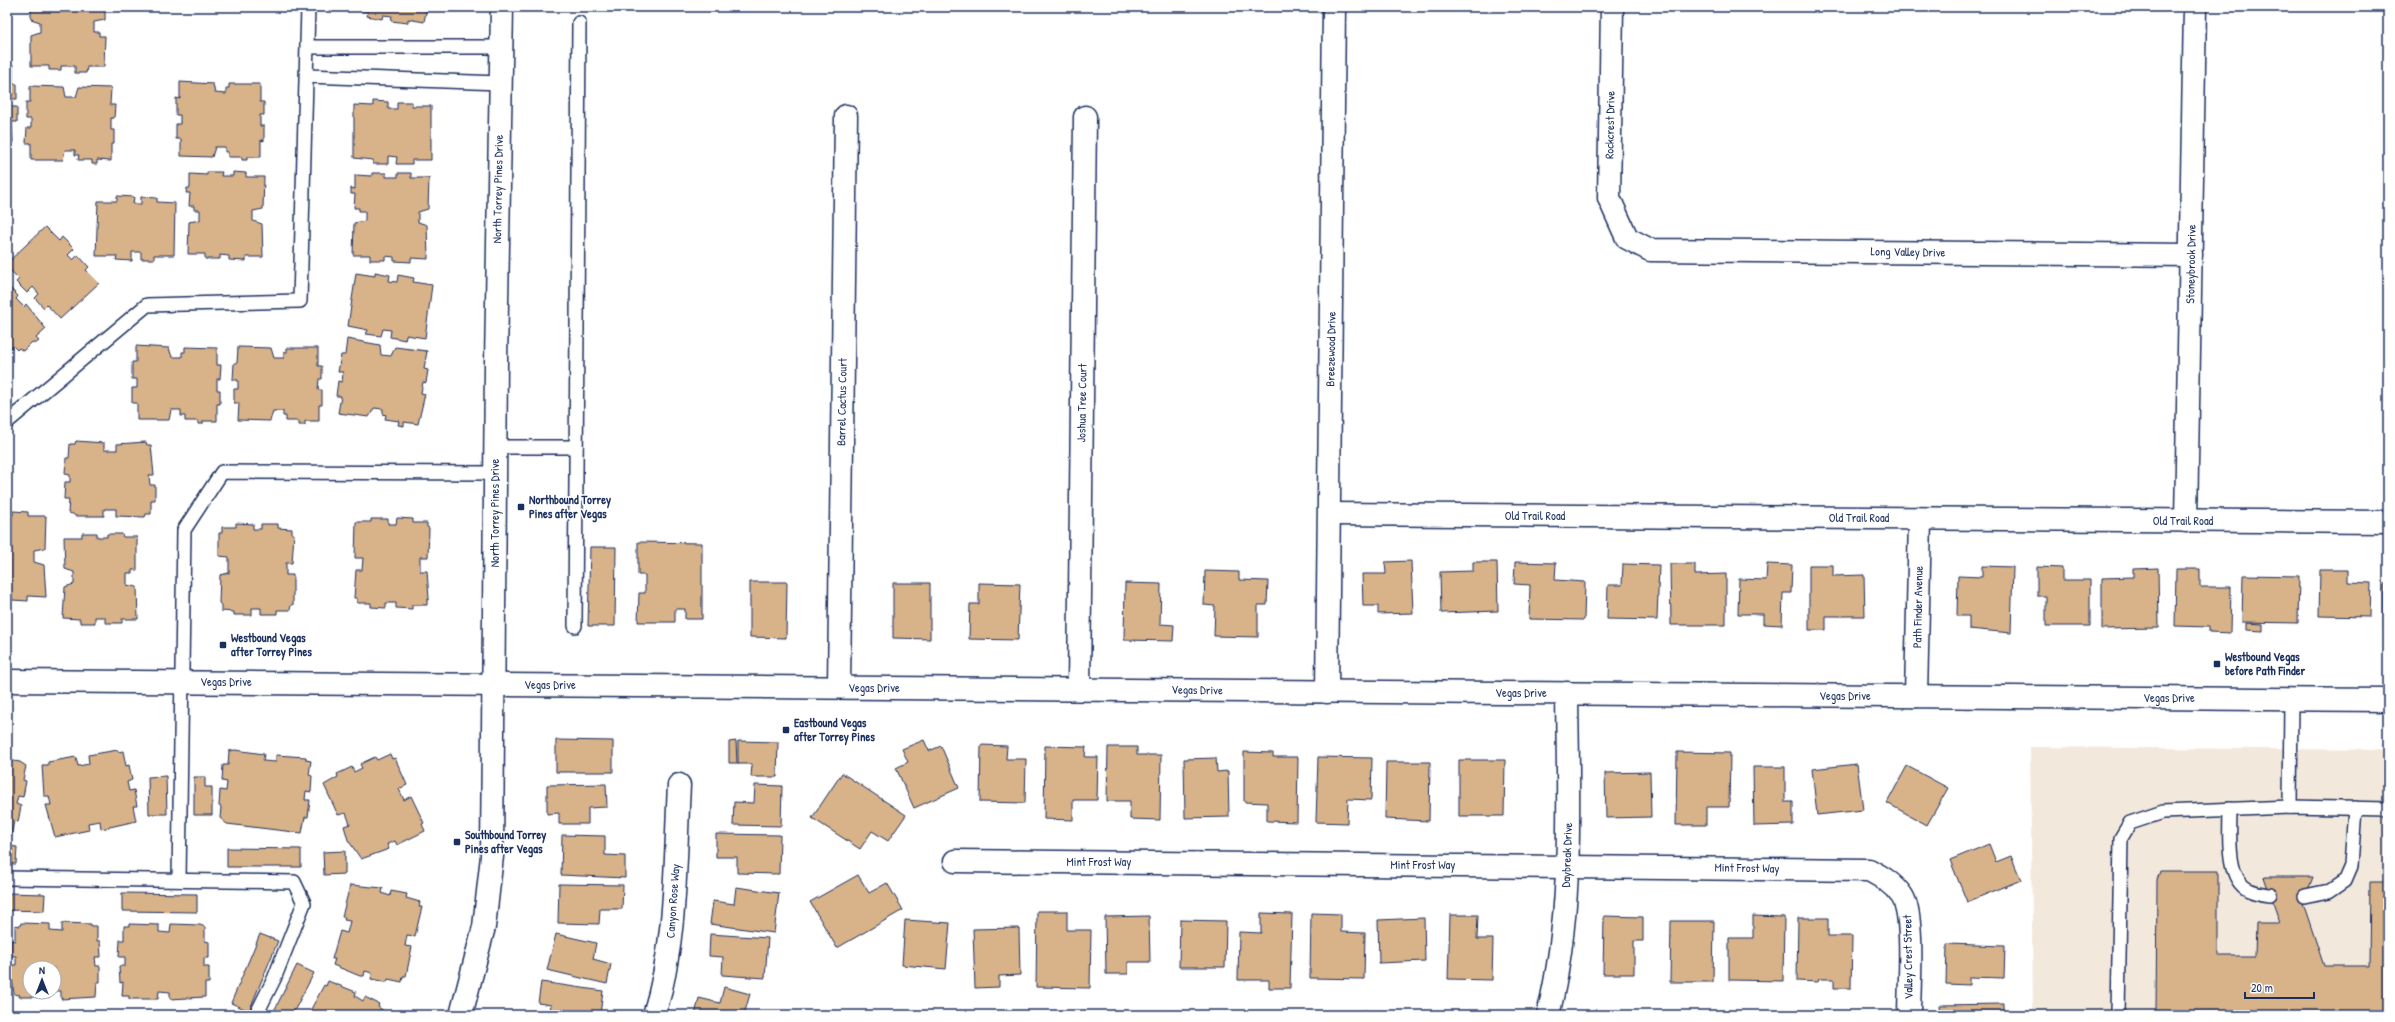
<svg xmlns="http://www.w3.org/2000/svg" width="2395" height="1022" font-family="'Patrick Hand',sans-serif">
<rect width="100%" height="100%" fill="#fff"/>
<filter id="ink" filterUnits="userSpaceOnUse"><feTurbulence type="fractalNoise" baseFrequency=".025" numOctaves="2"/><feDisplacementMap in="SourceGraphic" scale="8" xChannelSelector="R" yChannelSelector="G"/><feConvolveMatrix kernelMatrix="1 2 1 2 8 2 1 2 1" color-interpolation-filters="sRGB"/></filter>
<g filter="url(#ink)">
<path fill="#f3e8dc" d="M2030 747 2388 750V1015H2033Z"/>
<g fill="#d8b289" stroke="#1b2f5e">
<path d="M31 7H105V20L94 22V32H99V36H105L104 67H87L86 73H75V66H61V70H49V66H31V35L40 32V22L31 19Z"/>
<path d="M351 7H427L424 22 408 19V23L391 21 392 16 383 15 382 19 367 16 368 12 351 9Z"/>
<path d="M7 65H13V84H17V99H10V107H17V122H12L13 142H7Z"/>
<path d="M180 82 213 84 215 93 226 94V88H229V84H260V102H264V115H260V126H264V141L261 140V157H247V160H242V157H228V152H225V147H215L212 157 181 156V139H176V124H180V115H176V98L180 99Z"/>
<path d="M30 86 64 87 66 97H76L79 87 111 88 110 105H115L114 118H111V130H114V144H111V161L97 160V164H92V160H78L79 155H75V150H65L63 160H31V143H26L27 128H31V119H26V102H30Z"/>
<path d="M373 101 388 102V109H397V102H412V106H431V160H412V164H396L397 157 388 156V164H373V160L354 158V105L373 106Z"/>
<path d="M207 172H222L221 176H233V172L246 173V177H264L263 209 253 211V221L262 224 263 257H246V261L229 260V256L220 255V259H205V254H188L189 222 200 220V210H194V206H189L190 193H186L187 188H190V174L207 175Z"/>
<path d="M372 173H386V177H398V173H411V178H429L428 209 418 212V222L427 225 428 259 411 258V262L394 261V257L385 256V260H370V255H353L354 223 365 221V211H359V208H354L355 194H351V188L355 189V175L372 176Z"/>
<path d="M117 196 134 197 133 204H141V197L157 198V202L175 203 174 255H154V259H141V252H132V261L116 260 117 256H96L98 201H117Z"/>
<path d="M45 227 59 241 62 237 74 249 68 255 73 260 78 255 89 267 86 270 99 283 60 319 47 305 44 308 35 298 39 294 33 287 27 293 16 282 19 279 7 267V263Z"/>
<path d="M375 272 390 275 389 281 397 282 398 275 414 278 413 282 432 285 425 338 406 335 405 340 390 337 391 330 383 329 381 336 366 334 368 330 348 326 356 273 375 276Z"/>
<path d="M9 287 18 296 16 299 24 307 26 304 46 329 36 338 39 341 35 344 32 342 23 351 19 348 17 350 13 346 7 352V289Z"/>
<path d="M347 339 380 345 381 355 391 356 395 347 427 351 424 369 428 370 426 383 423 382 421 393 425 394 418 424 404 422V426L398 425 399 421 385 419 386 415 383 414V409L374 408 369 417 338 413 341 396H336L338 381 342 382 343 372H338L341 355H345Z"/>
<path d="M136 346 169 348 172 357H182V352H185V347L217 348V365H221L220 379H217V390H220V404H217V421H203V424H198V421H185V416H181V410H171L169 420H137V403H132V388H137V379H132V362H136Z"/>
<path d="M238 347 271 348 274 358H284V352H287V348H318V366H322V379H319L318 390H322V405H319V421H305V425H299V421H286V416H283V411H273L270 421 238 420 239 403H234V389H238V380H233L234 363H237Z"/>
<path d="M76 441 104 443V450H117V444L146 442 147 445H151L154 475H149L150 485H155V500H151V514H146L145 517 116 516V509H104V516H75L73 514 68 513 69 499H64L65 482H70V475L65 474 66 458H69L70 444H75Z"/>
<path d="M13 511 28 512V516H46L45 548 34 550V562L44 565 46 597 28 596V601L12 600V595H7V515H13Z"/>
<path d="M397 518 413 519V523H427V527L429 528 428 557H420V571H427L429 599 427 600V605H412V609L396 608V603H386V608L371 607V603H357V598H354L356 570H362L363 558H355L356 522H371V519H388V524H396Z"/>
<path d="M236 523 253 524V529H261V524H278V528L292 529V534H294L292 563H286V575H293V605H291L290 610H277V614H261V608H252V615H234V612L221 611V605L219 603 220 575 229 573V557L219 556V533H222V527H236Z"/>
<path d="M82 533H97V537H107V534H122L123 537H137V570H132V573H127V585L137 587 138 619H122V623H105V617H95V623H80V619L63 618 65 587 74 584V572L65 569 64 537H82Z"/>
<path d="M638 542 702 543V619H685V609H675V622H638L639 593H645V575H638Z"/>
<path d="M590 547H616L615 626H588Z"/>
<path d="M1411 561 1413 613 1378 614V606H1363L1362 574H1386L1385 562Z"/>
<path d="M1473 562H1497L1498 611 1441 613 1440 572 1473 571Z"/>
<path d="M1515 562 1556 563 1555 580 1585 582 1584 620 1529 619 1530 585 1514 584Z"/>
<path d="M1623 564 1659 565 1657 620 1607 619 1608 585H1622Z"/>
<path d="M1670 564H1695V575L1726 574V625H1671Z"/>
<path d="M1767 564 1792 565 1791 593H1783L1782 625 1763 624V614H1738L1739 579 1766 580Z"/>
<path d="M1809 565H1833V576L1864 575 1865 616H1826V630H1809Z"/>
<path d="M1982 566 2013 567 2011 633 1969 629V616H1957L1958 576 1982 577Z"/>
<path d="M2037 567 2062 568V580H2090V626H2046V596H2037Z"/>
<path d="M2158 568 2159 628 2102 629V578L2133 577V569Z"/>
<path d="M2176 569H2200V587H2231L2230 633 2209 632V627L2175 626Z"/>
<path d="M2320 570H2348V582L2371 583 2370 617 2319 616Z"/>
<path d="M1205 571 1239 572V580L1268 581 1267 605H1258V637L1214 636 1215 606 1204 605Z"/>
<path d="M2243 575 2299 576 2298 623 2242 622Z"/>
<path d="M750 582H787L786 638 750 637Z"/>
<path d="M893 583H930V639L893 638Z"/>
<path d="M979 583 1020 584 1018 640 969 639 970 604H979Z"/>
<path d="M1125 583 1161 584 1160 624 1174 625 1173 641 1124 640Z"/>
<rect x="2384" y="583" width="4" height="46"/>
<path d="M2246 623 2263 624V631L2246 630Z"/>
<path d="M556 740 613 741V772H556Z"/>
<path d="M924 740 929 751 941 746 959 788 914 808 896 768 908 762 902 749Z"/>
<path d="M736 741 737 763H729V742Z"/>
<path d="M738 741 778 742 777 777H751L752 764H738Z"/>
<path d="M981 745 1007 746 1006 759H1026L1025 803 980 802Z"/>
<path d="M1045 746 1086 747 1085 757H1098L1097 800H1073V820L1044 819Z"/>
<path d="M1108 747H1137V755H1161L1160 820 1130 819V801H1107Z"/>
<path d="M118 750V752L123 751 126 766 129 765 132 780 127 782 129 791 134 790 137 806H133L136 821 101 829 100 821 88 823 89 830 55 837 46 805H51L49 796H44L42 765H48V762L76 757 78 766 89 764 88 755Z"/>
<path d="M235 750 264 754 263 761 276 762V755L306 757V760L311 761 309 775 312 776 311 792 306 791 305 800H310L308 817H305L302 833 227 824 220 818 221 807 219 806 220 790 226 791 227 782 222 781 223 765H228L229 751Z"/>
<path d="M1244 752 1273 753V757H1298L1297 822 1267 821V803L1244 802Z"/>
<path d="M1677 752 1730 753 1729 807H1706V825H1676Z"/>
<path d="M390 754 392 759 395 758 407 785 399 789 404 800 411 796 424 823 422 824 425 831 397 845 395 841 387 844 389 849 361 859 348 840 344 826 350 824 346 813 338 815 324 785 338 777 337 774 352 767 354 772 362 768 360 764 375 757 377 760Z"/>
<path d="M1318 757 1372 758 1371 800 1348 799 1347 823 1316 822Z"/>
<path d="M1216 758 1217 772 1228 771 1229 817 1185 818 1184 759Z"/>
<path d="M7 760 20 762 26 766 23 780 26 781 23 797 18 796 16 804 21 806 18 822 14 821 11 836H7Z"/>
<path d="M1459 760H1505L1504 816H1459Z"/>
<path d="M1386 762H1430L1429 821 1385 819Z"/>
<path d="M1857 764 1863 810 1817 815 1812 769Z"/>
<path d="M1907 766 1948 788 1927 825 1887 803Z"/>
<path d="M1753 767H1785V802H1793V825L1754 826Z"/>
<path d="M1650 772 1651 817 1606 818 1605 773Z"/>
<path d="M842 773 906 815 888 841 872 831 860 849 812 818Z"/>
<path d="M166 776 167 814H149L148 777Z"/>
<path d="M194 777H205V787H212V815H194Z"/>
<path d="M606 784 607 807 588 808V824H559V813L547 814V785Z"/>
<path d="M755 785 782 786 781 826 733 825 734 802 754 803Z"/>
<path d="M716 834 780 835 779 874 737 873V857H716Z"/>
<path d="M562 835 605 836V855L625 856V878L561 875Z"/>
<path d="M1989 844 1996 862 2011 856 2021 880 1967 902 1950 860Z"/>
<path d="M7 846 17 847 16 864H7Z"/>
<path d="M227 848 301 849V867H227Z"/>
<path d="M345 851V874L324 875 323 852Z"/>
<path d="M2160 871H2218V956H2255L2256 923H2280L2264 877H2313L2303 903 2324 966H2369L2370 882H2388V1015H2156L2157 880Z"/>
<path d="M858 875 869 893 887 883 903 910 837 948 810 902Z"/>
<path d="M559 884 623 885 622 909H600L599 924 558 923Z"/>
<path d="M350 885 383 888 382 893 390 896 391 891 407 894 406 898 420 902 419 907H422L415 936 407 935 405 946 412 947 406 976H403L402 982 388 979 387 982 371 979 372 973 365 971 364 976H360L333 965 335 959H332L340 931 347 933 350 921 344 920 345 917H342Z"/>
<path d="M736 887 779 893 774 933 710 924 713 901 734 904Z"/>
<path d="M7 893 45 894 44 911 7 910Z"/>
<path d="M122 893 197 894V912L122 911Z"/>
<path d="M1037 911H1067V930H1091L1090 988 1036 987Z"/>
<path d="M1261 913 1292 914 1290 988H1269V980H1238L1239 932 1261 933Z"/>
<path d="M1311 913 1341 914V932L1365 933 1364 979 1310 978Z"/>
<path d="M1450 915H1478L1477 939H1493L1492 980 1448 979Z"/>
<path d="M1149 916 1150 962H1128V974H1106L1105 917Z"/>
<path d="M1604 916 1643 917V941H1634V974H1603Z"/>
<path d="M1753 916 1784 917 1783 981 1729 980V938H1753Z"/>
<path d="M1424 918 1425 961 1379 963 1378 920Z"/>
<path d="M1798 918H1828V936H1852L1851 988H1834V979H1819L1818 982 1797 981Z"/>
<path d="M905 920 950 923 946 969 902 965Z"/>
<path d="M1180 920 1226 921 1225 967H1179Z"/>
<path d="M1671 921H1714L1713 982H1670Z"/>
<path d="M21 923 50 924V931L62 932V923L91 924V926H97V941H100L101 957H95L96 966H100V982H97L96 997 61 999V991H54V968H30V992H50V997H19L20 995 14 994 10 965H16V956H11V940L15 941V925L20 926Z"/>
<path d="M129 924 159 925V932L170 933 171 924 200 925 205 927V941L209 942V958H204V967H209V983H205V997L170 999V992L159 991 158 999H129V996H122L123 982 120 983 119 966H125V957H119L120 940H124V926H129Z"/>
<path d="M1019 928 1020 975 999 976V987L975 988 973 929Z"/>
<path d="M260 934 278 941 249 1011 231 1003Z"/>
<path d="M556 934 596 943 593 959 611 964 607 984 547 970Z"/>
<path d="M710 934 768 938 765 978 722 975 723 957 709 956Z"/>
<path d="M1947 944 2005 946 2004 978 1969 977V985L1946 984Z"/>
<path d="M297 965 314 973 292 1015H272Z"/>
<path d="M328 981 356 992 355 996 363 1001 365 997 379 1004 378 1007 390 1015H317L310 1011 324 985 326 986Z"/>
<path d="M541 982 603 991 600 1015 578 1013 577 1015H549L551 1005 538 1003Z"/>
<path d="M724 987 750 994 744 1015H695L699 998 720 1003Z"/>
<path d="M2003 1004V1015H1940L1939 1005Z"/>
<path d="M1367 1010V1015H1355L1354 1011Z"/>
<rect x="968" y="1013" width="33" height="2"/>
</g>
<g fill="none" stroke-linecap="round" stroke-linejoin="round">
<defs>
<g id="service">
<path d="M308 47H501"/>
<path d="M307 76 500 83"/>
<path d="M7 422 147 305 300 301 308 7"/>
<path d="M495 447H576"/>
<path d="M575 626 579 23"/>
<path d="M2290 807 2291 699"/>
<path d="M2230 809C2230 831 2225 879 2249 890 2255 893 2263 894 2270 895"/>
<path d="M7 878 294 882 304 903 274 979 256 1015"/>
<path d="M179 880 184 530 222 472 495 473"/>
<path d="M2305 896 2329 891 2345 880 2351 866 2355 808"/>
<path d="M2118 1015 2121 838 2130 823 2163 812 2290 807 2388 809"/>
</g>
<g id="minor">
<path d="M1612 7 1609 198 1627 238 1650 250 2191 255"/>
<path d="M1330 514 2388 522"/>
<path d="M2186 521 2195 7"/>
<path d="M839 687 846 116"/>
<path d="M1079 689 1085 117"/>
<path d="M1327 692 1334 7"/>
<path d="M1916 696 1920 519"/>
<path d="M955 861 1869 870C1882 877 1893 883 1902 896 1915 916 1909 988 1909 1015"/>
<path d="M654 1015C677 941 675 862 679 785"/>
<path d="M1548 1015C1574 910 1568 801 1567 693"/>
</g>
<g id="secondary">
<path d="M7 681 2388 700"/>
<path d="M461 1015 484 927 492 856 496 363 502 7"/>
</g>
</defs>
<use href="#service" stroke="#1b2f5e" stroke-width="16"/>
<use href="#minor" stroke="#1b2f5e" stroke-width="25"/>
<use href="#secondary" stroke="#1b2f5e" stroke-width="25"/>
<use href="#service" stroke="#fff" stroke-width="13"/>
<use href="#minor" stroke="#fff" stroke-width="22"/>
<use href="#secondary" stroke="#fff" stroke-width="22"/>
</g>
</g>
<g fill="#1b2f5e" stroke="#fff" stroke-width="1.5">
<rect x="517" y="503" width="8" height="8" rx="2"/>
<rect x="219" y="641" width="8" height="8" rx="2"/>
<rect x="2213" y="660" width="8" height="8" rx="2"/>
<rect x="782" y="726" width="8" height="8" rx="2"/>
<rect x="453" y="838" width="8" height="8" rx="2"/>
</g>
<g text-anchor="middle" stroke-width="3" stroke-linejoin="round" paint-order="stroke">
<g font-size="12" fill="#1b2f5e" stroke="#fff">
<text transform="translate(1610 125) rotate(-89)" y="4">Rockcrest Drive</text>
<text transform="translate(498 189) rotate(-89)" y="4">North Torrey Pines Drive</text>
<text transform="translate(1908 252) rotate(1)" y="4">Long Valley Drive</text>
<text transform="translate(2191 264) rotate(-89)" y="4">Stoneybrook Drive</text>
<text transform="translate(1331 349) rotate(-89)" y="4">Breezewood Drive</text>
<text transform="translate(842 402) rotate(-89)" y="4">Barrel Cactus Court</text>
<text transform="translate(1082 403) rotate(-89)" y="4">Joshua Tree Court</text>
<text transform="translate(495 513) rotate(-90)" y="4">North Torrey Pines Drive</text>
<text x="1535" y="520">Old Trail Road</text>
<text x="1859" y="522">Old Trail Road</text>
<text x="2183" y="525">Old Trail Road</text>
<text transform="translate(1918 607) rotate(-89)" y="4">Path Finder Avenue</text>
<text x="226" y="686">Vegas Drive</text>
<text x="550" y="689">Vegas Drive</text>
<text x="874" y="692">Vegas Drive</text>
<text transform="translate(1197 690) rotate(1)" y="4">Vegas Drive</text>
<text x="1521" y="697">Vegas Drive</text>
<text x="1845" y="700">Vegas Drive</text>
<text x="2169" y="702">Vegas Drive</text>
<text transform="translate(1567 855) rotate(-88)" y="4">Daybreak Drive</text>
<text x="1099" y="866">Mint Frost Way</text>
<text x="1423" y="869">Mint Frost Way</text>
<text transform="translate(1747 868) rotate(1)" y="4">Mint Frost Way</text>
<text transform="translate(673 901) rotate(-86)" y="4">Canyon Rose Way</text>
<text transform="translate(1908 957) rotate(-91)" y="4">Valley Crest Street</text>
</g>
<g font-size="12" font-weight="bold" fill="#1b2f5e" stroke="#fff" text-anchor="start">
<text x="529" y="504">Northbound Torrey<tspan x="529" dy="14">Pines after Vegas</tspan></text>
<text x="231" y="642">Westbound Vegas<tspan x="231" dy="14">after Torrey Pines</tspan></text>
<text x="2225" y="661">Westbound Vegas<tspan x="2225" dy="14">before Path Finder</tspan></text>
<text x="794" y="727">Eastbound Vegas<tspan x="794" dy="14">after Torrey Pines</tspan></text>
<text x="465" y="839">Southbound Torrey<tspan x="465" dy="14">Pines after Vegas</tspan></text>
</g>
</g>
<rect width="2395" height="1022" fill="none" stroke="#fff" stroke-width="24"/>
<rect x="12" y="12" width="2371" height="998" fill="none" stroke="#1b2f5e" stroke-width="1.5" filter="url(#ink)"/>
<g transform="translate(42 980)"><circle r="19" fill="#ffffff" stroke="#a4acbf"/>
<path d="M0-3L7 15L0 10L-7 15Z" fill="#1b2f5e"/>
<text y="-6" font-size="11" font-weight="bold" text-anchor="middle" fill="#1b2f5e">N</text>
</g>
<path d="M2245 992v6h69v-6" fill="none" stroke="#1b2f5e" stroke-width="2"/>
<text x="2251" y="992" font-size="12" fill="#1b2f5e" stroke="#ffffff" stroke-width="3" paint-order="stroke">20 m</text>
</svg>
